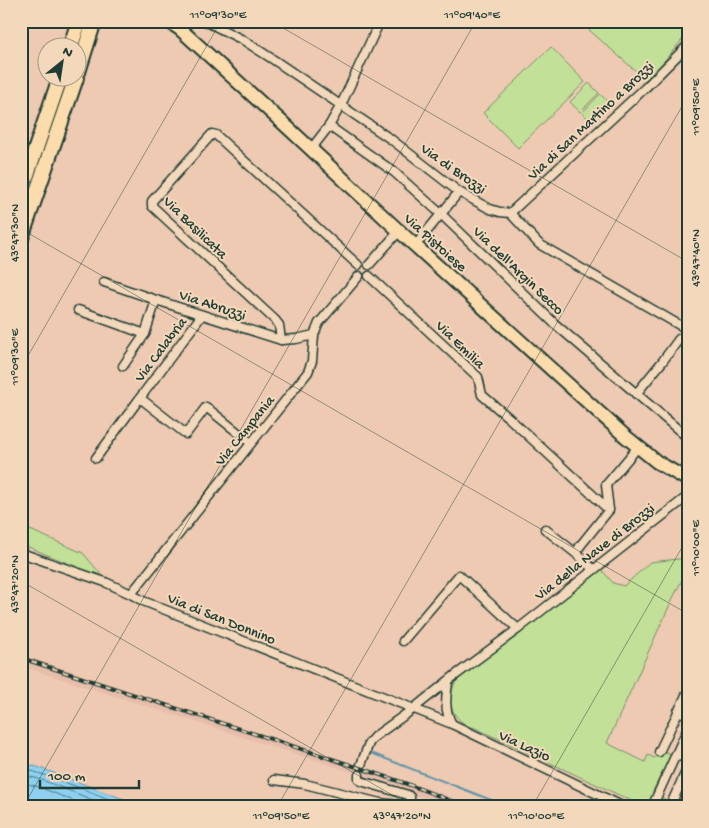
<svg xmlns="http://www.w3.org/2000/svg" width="709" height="828" font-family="'Gochi Hand',sans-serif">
<rect width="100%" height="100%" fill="#efcab3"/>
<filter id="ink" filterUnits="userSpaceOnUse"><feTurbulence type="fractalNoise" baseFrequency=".02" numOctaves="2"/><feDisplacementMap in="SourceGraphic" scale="10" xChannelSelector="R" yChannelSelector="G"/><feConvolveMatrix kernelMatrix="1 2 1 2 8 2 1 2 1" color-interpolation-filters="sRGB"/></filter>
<g filter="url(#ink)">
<path fill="#e7bdab" d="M21 655 443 794 474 807H447L373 779 21 666Z"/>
<g fill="#c3e098" stroke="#718e66">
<path d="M579 21H688V33L647 81Z"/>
<path d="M551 47 585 82 518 148 483 113Z"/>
<path d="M589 83 599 93 580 112 570 102Z"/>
<path d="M600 94 611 105 593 123 582 113Z"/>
<path d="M21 526 83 553 104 578 21 544Z"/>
<path d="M688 558V572H686L671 602 607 743 645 762 648 755 654 758 663 751 671 754 652 793 671 802 670 807H657L649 803 645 807H636L632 805 634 802 473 727 471 728C449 716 446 701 457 679L600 568 613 583 624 586 650 562Z"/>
</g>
<path fill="#8fd0f1" stroke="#6295a5" d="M21 762C66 775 107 796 152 807H21Z"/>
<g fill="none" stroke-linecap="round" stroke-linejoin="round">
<g stroke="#4c7880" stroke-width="1">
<path d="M21 768C59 778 95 795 132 807"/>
<path d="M21 774 42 780 111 807"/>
<path d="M21 782 39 787 89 807"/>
</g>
<path stroke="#6295a5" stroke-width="2" d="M371 753 509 807"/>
<defs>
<g id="street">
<path d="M205 21 243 40 274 60 392 140 459 192 490 209 500 212 510 213 539 244 688 330"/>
<path d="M329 126 394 172 441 214 555 324 688 438"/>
<path d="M315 144 329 126 341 105 380 21"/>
<path d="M510 213 645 88 688 45"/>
<path d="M419 241 459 192"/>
<path d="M369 265 401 229"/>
<path d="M369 276 478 377 482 395 509 418 609 510"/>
<path d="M104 282 156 300 281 340 296 339 314 335"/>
<path d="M78 310 145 334"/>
<path d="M202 315 140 398 186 434 206 407 251 443"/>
<path d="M281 340 279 325 275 320 152 206V201L212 134 216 135 358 265"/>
<path d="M123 366 145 334 156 300"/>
<path d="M636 394 662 362 679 339"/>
<path d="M96 458 140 398"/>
<path d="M545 529 578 555"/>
<path d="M21 553 105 582 131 594 143 601 452 724 624 807"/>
<path d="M593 569 578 555V550L580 546 609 510 606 485 638 447"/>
<path d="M131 594 308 372 312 361 314 335 319 323 359 276"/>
<path d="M403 641 459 575 518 629"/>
<path d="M448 682C446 697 444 711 452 724"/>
<path d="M678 711 688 715"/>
<path d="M659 752 688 691"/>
<path d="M676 754 688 760"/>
<path d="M361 765 369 743 374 737 413 709 453 677 518 629 688 496"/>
<path d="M274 780 305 784 380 803 399 805 406 804 410 800V797L408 795 361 781 359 779V775"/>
<path d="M672 802 688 767"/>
<path d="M652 807 688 728"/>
</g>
<path id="primary" d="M168 21 180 29 284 124 399 231 625 436 657 462 688 480"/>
<g id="highway">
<path d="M70 48 79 21"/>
<path d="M78 72 94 21"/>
<path d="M21 192 60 78"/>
<path d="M21 238 76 78"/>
</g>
</defs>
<use href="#street" stroke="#1f3d34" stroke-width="11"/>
<use href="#primary" stroke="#1f3d34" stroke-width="16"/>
<use href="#highway" stroke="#1f3d34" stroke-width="18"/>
<use href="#street" stroke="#f4d8bb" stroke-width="8"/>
<use href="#primary" stroke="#fcdcac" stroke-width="12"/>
<use href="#highway" stroke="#fcdcac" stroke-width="14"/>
<defs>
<path id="rail" d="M21 658 369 771 410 785 467 807"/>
</defs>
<use href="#rail" stroke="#1f3d34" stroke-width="4"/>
<use href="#rail" stroke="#f4d8bb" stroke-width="2" stroke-dasharray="5.5" stroke-linecap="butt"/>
</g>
</g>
<path fill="none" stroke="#1f3d34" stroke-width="1" stroke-opacity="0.45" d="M271 21 688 262M21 229 688 614M21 368 221 21M21 581 413 807M23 807 476 21M277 807 688 96M532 807 688 537"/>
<g text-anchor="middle" stroke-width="4" stroke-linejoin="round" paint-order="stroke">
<g font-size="15" fill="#1f3d34" stroke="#f4d8bb">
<text transform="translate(590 120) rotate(-43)" y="5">Via di San Martino a Brozzi</text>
<text transform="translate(454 168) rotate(35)" y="5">Via di Brozzi</text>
<text transform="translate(196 227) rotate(44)" y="5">Via Basilicata</text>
<text transform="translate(436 242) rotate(42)" y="5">Via Pistoiese</text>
<text transform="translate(519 270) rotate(44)" y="5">Via dell'Argin Secco</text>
<text transform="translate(213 304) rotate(18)" y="5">Via Abruzzi</text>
<text transform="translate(461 344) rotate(44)" y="5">Via Emilia</text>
<text transform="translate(160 349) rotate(-53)" y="5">Via Calabria</text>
<text transform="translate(244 430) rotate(-51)" y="5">Via Campania</text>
<text transform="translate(594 551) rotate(-38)" y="5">Via della Nave di Brozzi</text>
<text transform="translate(222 618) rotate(22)" y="5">Via di San Donnino</text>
<text transform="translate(525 745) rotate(25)" y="5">Via Lazio</text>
</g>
</g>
<rect width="709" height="828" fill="none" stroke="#f4d8bb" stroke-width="55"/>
<g transform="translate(62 62) rotate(30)"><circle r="24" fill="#f4d8bb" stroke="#9f9a85"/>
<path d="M0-4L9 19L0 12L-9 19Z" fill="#1f3d34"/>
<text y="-8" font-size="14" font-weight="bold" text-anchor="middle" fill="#1f3d34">N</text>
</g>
<path d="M40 780v8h99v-8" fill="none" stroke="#1f3d34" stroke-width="2.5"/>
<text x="48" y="780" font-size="15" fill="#1f3d34" stroke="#f4d8bb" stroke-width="4" paint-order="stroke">100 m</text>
<rect x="28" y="28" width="654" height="772" fill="none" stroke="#1f3d34" stroke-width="2"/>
<g font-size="12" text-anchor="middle" fill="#1f3d34">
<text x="218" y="18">11°09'30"E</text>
<text x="472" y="18">11°09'40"E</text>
<text transform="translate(695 107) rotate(-90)" y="4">11°09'50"E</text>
<text transform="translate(14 233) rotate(-90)" y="4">43°47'30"N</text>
<text transform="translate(695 258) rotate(-90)" y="4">43°47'40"N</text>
<text transform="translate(14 357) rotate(-90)" y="4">11°09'30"E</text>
<text transform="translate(695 548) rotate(-90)" y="4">11°10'00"E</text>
<text transform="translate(14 584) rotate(-90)" y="4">43°47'20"N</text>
<text x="281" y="819">11°09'50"E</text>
<text x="402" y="819">43°47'20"N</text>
<text x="536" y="819">11°10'00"E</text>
</g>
</svg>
